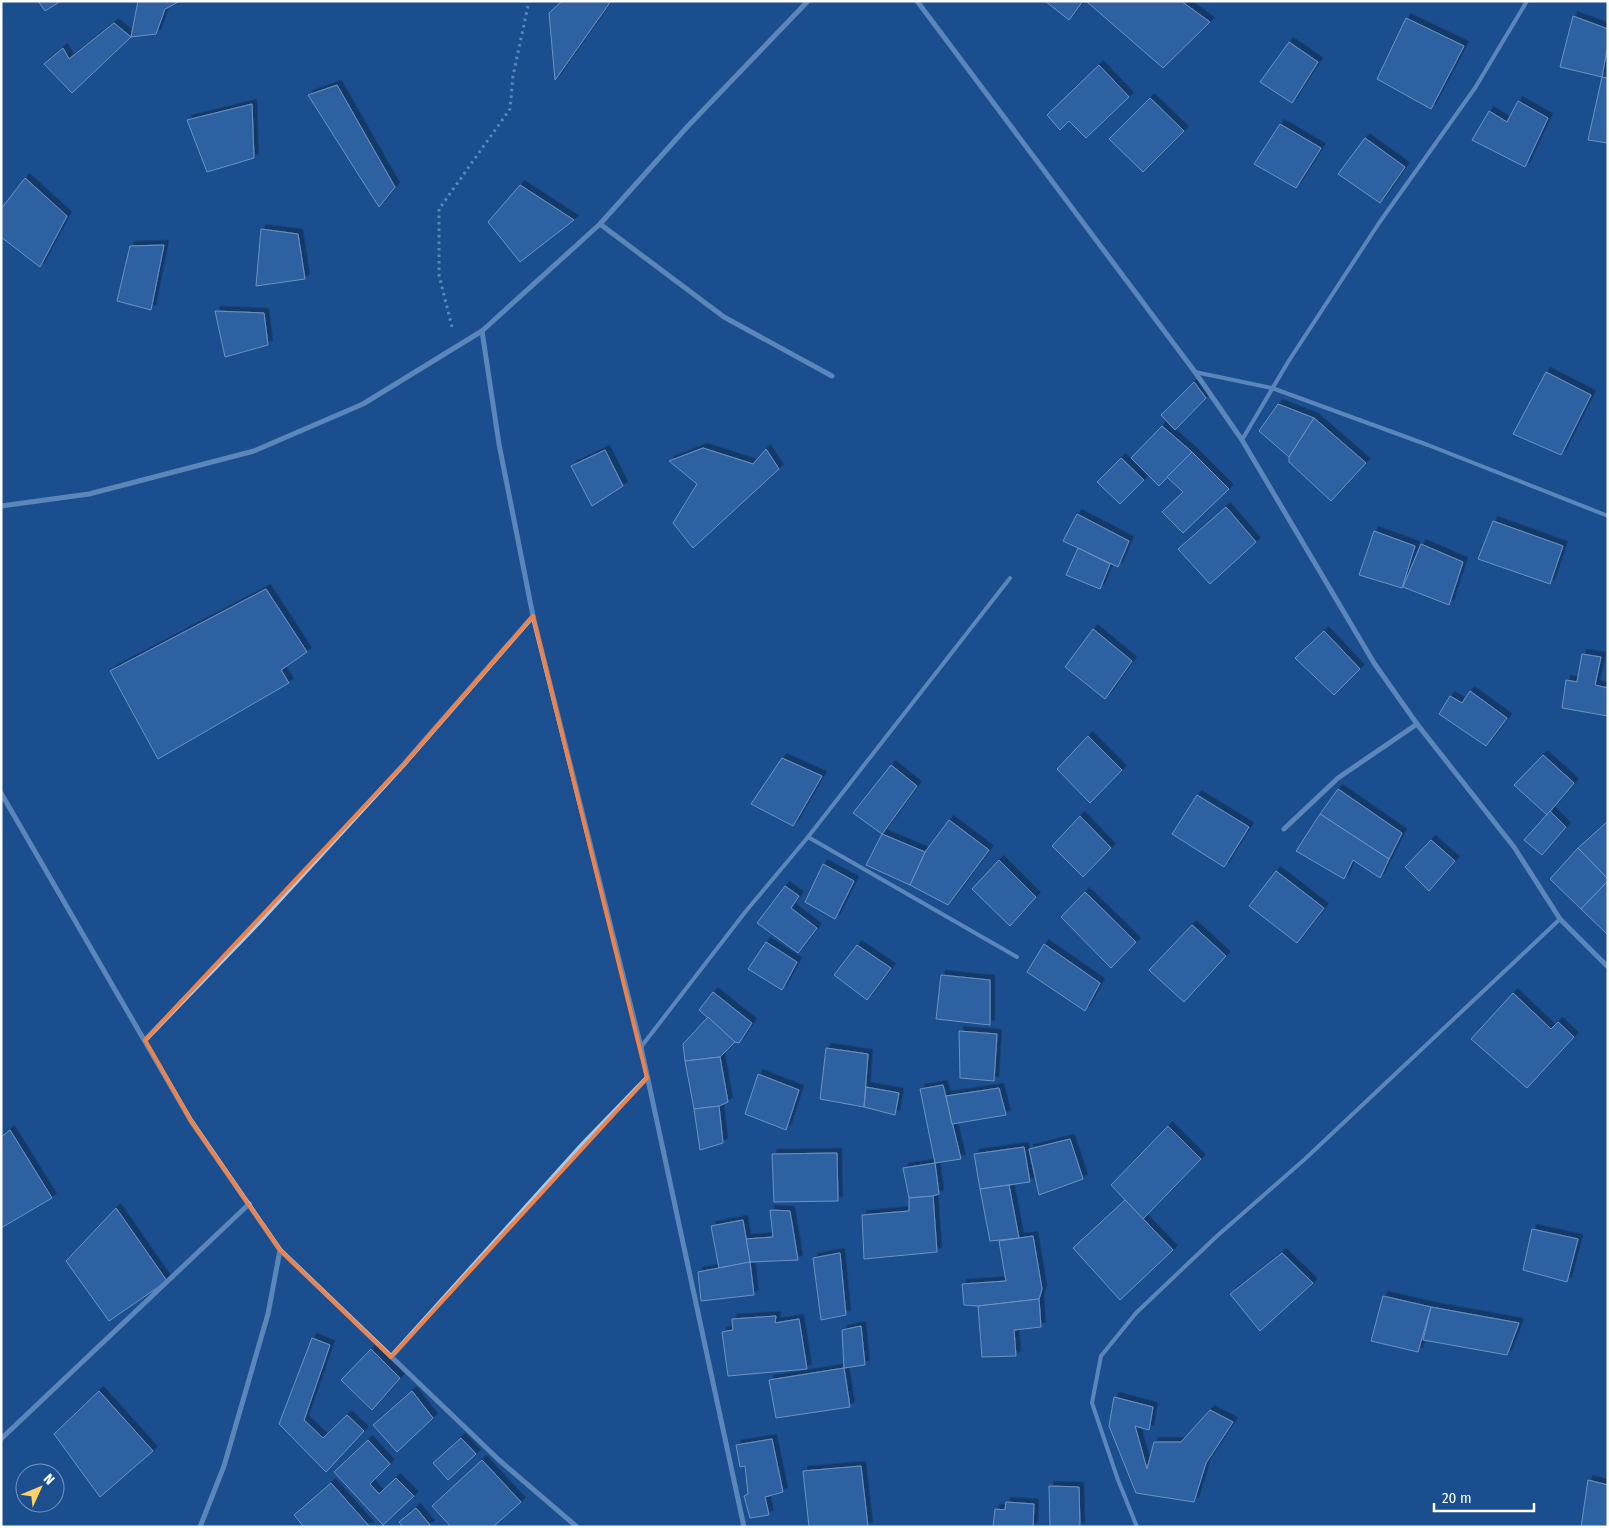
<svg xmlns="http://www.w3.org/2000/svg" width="1609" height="1528" font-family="'Fira Sans Condensed',sans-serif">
<defs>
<filter id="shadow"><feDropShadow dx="4.5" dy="-4.5" stdDeviation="0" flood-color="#0009"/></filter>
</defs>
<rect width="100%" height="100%" fill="#1b4f8f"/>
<g fill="#4478b7" stroke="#cfe3fa" filter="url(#shadow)">
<path d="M38 1H61L45 11Z"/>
<path d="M138 1H180L165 9 156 34 131 37Z"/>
<path d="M562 1H611L555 80 549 13Z"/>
<path d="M1045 1H1083L1069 20Z"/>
<path d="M1086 1H1181L1210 22 1163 68Z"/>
<path d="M1573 16 1608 29V44L1602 77 1560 67Z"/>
<path d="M1406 18 1464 46 1431 109 1377 79Z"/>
<path d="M114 23 131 37 72 93 44 64 63 48 69 59Z"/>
<path d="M1289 42 1318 62 1292 103 1260 82Z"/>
<path d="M1099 65 1129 97 1086 138 1069 121 1060 130 1047 115Z"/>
<path d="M1602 77 1608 78V143L1588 140Z"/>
<path d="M337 85 395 187 379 207 308 95Z"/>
<path d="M1150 98 1184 131 1143 172 1109 139Z"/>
<path d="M1518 101 1548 118 1525 167 1472 140 1489 111 1507 122Z"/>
<path d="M252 104 254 158 207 172 187 120Z"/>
<path d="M1280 124 1321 148 1296 188 1254 164Z"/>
<path d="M1365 138 1405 167 1380 203 1338 174Z"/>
<path d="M25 178 67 216 40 267 1 237V209Z"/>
<path d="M520 185 574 220 520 262 488 222Z"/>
<path d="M261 229 298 234 305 279 256 286Z"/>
<path d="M164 245 151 310 117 301 130 246Z"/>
<path d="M215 311 264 313 268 345 225 357Z"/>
<path d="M1546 372 1591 395 1561 455 1513 434Z"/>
<path d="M1194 382 1206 398 1175 430 1161 415Z"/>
<path d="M1278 404 1314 418 1289 457 1259 431Z"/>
<path d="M1314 418 1366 463 1331 501 1289 462V457Z"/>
<path d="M1162 426 1192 452 1159 486 1131 458Z"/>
<path d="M703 448 753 464 766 449 779 469 693 548 673 523 697 484 669 461Z"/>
<path d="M605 450 623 486 592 506 571 466Z"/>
<path d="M1192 452 1229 489 1183 533 1162 512 1183 492 1167 477Z"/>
<path d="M1121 458 1144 480 1120 504 1097 482Z"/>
<path d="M1226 507 1256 542 1210 584 1178 549Z"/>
<path d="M1077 514 1129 541 1118 567 1063 541Z"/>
<path d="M1493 521 1563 546 1550 584 1478 559Z"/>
<path d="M1374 531 1415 546 1402 588 1359 575Z"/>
<path d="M1421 544 1463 562 1449 605 1403 587Z"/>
<path d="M1078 548 1110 564 1100 589 1066 575Z"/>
<path d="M266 589 307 652 281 670 289 683 158 759 110 671Z"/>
<path d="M1093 629 1132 661 1105 699 1065 667Z"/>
<path d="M1324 631 1360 669 1334 695 1295 658Z"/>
<path d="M1582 654 1601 657 1595 685 1608 688V716L1562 708 1566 680 1577 682Z"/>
<path d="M1470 691 1507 718 1486 746 1439 714 1450 696 1462 703Z"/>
<path d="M1088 736 1122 770 1090 803 1057 769Z"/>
<path d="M1543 755 1574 783 1547 815 1514 785Z"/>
<path d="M782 758 822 776 793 826 751 804Z"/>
<path d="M891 765 917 786 882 834 853 813Z"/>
<path d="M1338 789 1402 833 1389 859 1320 814Z"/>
<path d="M1197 795 1249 827 1224 867 1172 834Z"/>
<path d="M1550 811 1566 827 1542 855 1524 840Z"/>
<path d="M1320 814 1389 859 1380 878 1353 860 1344 879 1296 851Z"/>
<path d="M1080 816 1111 848 1083 877 1052 846Z"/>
<path d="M949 820 989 850 948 905 910 885 925 852Z"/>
<path d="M1608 821V879L1578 848Z"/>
<path d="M882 834 925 852 910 885 866 865Z"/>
<path d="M1431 840 1455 861 1429 891 1405 867Z"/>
<path d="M1578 848 1608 879V881L1581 909 1550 879Z"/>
<path d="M999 860 1036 897 1010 926 972 889Z"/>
<path d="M823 864 854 881 835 919 805 902Z"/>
<path d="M1276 871 1324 908 1297 943 1249 906Z"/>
<path d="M1608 881V935L1581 909Z"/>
<path d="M785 886 799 896 791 908 817 928 798 953 757 923Z"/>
<path d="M1085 892 1136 942 1111 968 1061 917Z"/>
<path d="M1192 925 1226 956 1184 1002 1149 970Z"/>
<path d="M766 942 797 962 782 990 748 969Z"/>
<path d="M1044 944 1100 983 1085 1011 1027 972Z"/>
<path d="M857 945 891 968 867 1000 834 975Z"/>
<path d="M941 975 990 980V1025L936 1019Z"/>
<path d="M713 992 752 1023 739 1043 735 1042 699 1010Z"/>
<path d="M1513 993 1551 1029 1558 1022 1574 1037 1527 1088 1471 1039Z"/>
<path d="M708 1017 735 1042 720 1057 685 1061 683 1044Z"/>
<path d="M959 1031 997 1034 994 1081 960 1078Z"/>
<path d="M826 1048 868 1054 864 1107 820 1099Z"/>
<path d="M720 1057 728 1102 719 1106 694 1109 685 1061Z"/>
<path d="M758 1074 799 1090 786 1130 745 1114Z"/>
<path d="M943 1085 961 1159 935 1163 920 1089Z"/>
<path d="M866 1087 899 1093 895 1115 864 1107Z"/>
<path d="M999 1088 1006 1115 952 1124 946 1096Z"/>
<path d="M719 1106 723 1143 700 1150 694 1109Z"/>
<path d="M1168 1126 1201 1159 1143 1219 1111 1185Z"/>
<path d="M10 1130 52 1198 1 1228V1137Z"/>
<path d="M1070 1139 1083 1179 1039 1195 1029 1149Z"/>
<path d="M1024 1147 1030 1182 980 1189 974 1154Z"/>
<path d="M837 1153 838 1201 774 1202 772 1154Z"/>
<path d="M935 1163 939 1194 933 1196 909 1198 903 1168Z"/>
<path d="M1009 1185 1019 1238 990 1241 980 1189Z"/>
<path d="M933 1196 937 1252 864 1259 862 1215 909 1211V1198Z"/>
<path d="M1125 1200 1173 1250 1120 1300 1073 1248Z"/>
<path d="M116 1208 167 1281 109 1321 66 1261Z"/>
<path d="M770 1210 790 1211 798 1260 750 1262 746 1239 773 1237Z"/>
<path d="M743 1220 750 1262 719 1268 711 1226Z"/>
<path d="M1532 1229 1578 1239 1567 1282 1523 1270Z"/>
<path d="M1033 1236 1042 1289 1039 1299 978 1306 964 1305 962 1284 1006 1281 999 1241Z"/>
<path d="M840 1253 846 1315 821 1320 813 1258Z"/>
<path d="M1282 1253 1313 1283 1260 1331 1230 1294Z"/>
<path d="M750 1262 754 1295 701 1301 698 1272Z"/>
<path d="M1383 1296 1431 1307 1418 1352 1371 1341Z"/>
<path d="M1039 1299 1041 1327 1014 1330 1016 1356 982 1357 978 1306Z"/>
<path d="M1431 1307 1519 1323 1507 1355 1423 1340Z"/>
<path d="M776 1316 775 1323 799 1319 807 1369 728 1376 722 1332 733 1330 732 1319Z"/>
<path d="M861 1326 865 1365 844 1368 842 1330Z"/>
<path d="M312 1338 330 1345 304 1420 323 1438 347 1415 364 1431 326 1472 279 1424Z"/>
<path d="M371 1349 400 1378 372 1410 341 1380Z"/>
<path d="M844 1368 850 1407 776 1418 769 1380Z"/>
<path d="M99 1391 153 1451 100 1497 54 1434Z"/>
<path d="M412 1391 433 1418 397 1452 373 1425Z"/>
<path d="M1114 1397 1153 1407 1149 1430 1135 1426 1147 1469 1154 1442H1181L1210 1410 1233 1422 1206 1463 1194 1502 1136 1493 1109 1426Z"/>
<path d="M461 1438 476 1454 448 1480 433 1463Z"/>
<path d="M772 1439 783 1492 765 1497 769 1515 750 1518 744 1496 748 1494 745 1466 740 1467 736 1445Z"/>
<path d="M368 1440 390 1464 370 1484 379 1494 396 1478 414 1496 383 1525 334 1472Z"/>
<path d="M482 1460 521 1502 493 1527H451L432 1506Z"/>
<path d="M861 1466 868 1527H809L803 1471Z"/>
<path d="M1588 1480 1608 1485V1527H1581Z"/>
<path d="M331 1483 370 1527H304L294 1515Z"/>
<path d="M1049 1486 1079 1487 1080 1527H1050Z"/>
<path d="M1006 1502 1034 1504 1033 1527H993L995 1509 1005 1510Z"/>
<path d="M416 1508 430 1525 427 1527H403L399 1522Z"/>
</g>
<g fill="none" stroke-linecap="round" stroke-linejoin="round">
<path stroke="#a9c9ee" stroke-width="3" stroke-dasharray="2.5 4" stroke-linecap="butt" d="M452 327 439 275V209L510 109 513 76 529 1"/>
<g stroke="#a9c9ee" stroke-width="4">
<path d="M1195 372 1272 388 1428 445 1608 516"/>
<path d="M1242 440 1288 362 1379 223 1475 88 1527 1"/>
<path d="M808 837 1017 957"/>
<path d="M641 1047 746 911 808 837 1010 578"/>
<path d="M1137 1527 1118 1480 1092 1403 1101 1356 1136 1313 1217 1236 1305 1159 1560 919"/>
</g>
<g stroke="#a9c9ee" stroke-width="5">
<path d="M917 1 1195 372 1242 440 1374 663 1417 724 1514 847 1560 919 1608 967"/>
<path d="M600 224 724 317 832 376"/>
<path d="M482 331 499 444 533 616 641 1047 744 1527"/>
<path d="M1 506 89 494 254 451 363 404 482 331 600 224 688 126 808 1"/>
<path d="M1 793 191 1121 280 1250 499 1460 577 1527"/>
<path d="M1284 829 1338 778 1417 724"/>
<path d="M145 1040 258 923 404 764 533 616"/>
<path d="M391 1357 583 1144 647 1078"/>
<path d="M1 1439 249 1204"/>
<path d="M200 1527 224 1466 268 1314 280 1250"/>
</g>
</g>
<path d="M0 0H1609V1528H0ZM533 616 647 1078 391 1357 280 1250 191 1121 145 1040 404 764Z" fill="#1b4f8f" fill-opacity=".55" fill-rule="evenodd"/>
<path fill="none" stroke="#ee8249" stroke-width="4" stroke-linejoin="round" d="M533 616 647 1078 391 1357 280 1250 191 1121 145 1040 404 764Z"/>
<rect width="1609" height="1528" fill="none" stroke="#ffffff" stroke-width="5"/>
<g transform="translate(40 1488) rotate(46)"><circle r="24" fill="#1b4f8f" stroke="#7695bc"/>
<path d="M0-4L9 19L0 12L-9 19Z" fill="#ffd166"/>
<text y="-8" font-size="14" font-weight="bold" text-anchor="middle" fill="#ffffff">N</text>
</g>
<path d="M1434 1503v8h100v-8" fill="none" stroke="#ffffff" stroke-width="2.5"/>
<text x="1442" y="1503" font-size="15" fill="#ffffff" stroke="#1b4f8f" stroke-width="4" paint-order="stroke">20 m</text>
</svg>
